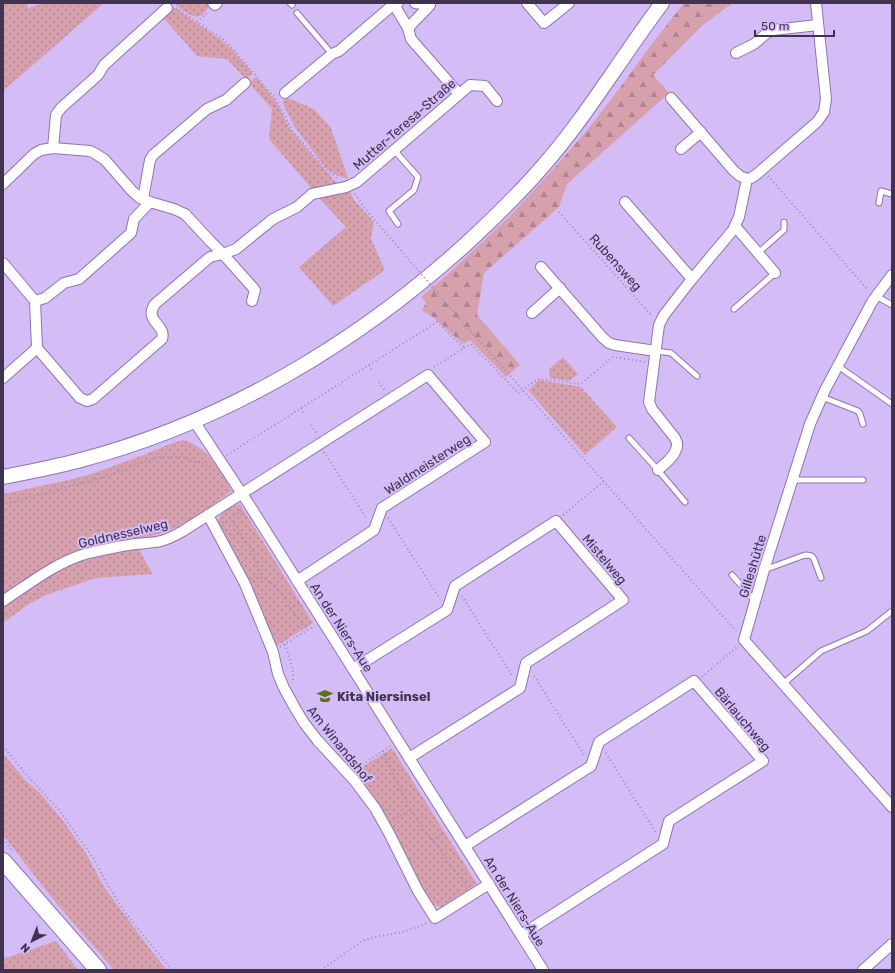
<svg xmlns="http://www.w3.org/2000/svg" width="895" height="973" font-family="Rubik,sans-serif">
<defs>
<pattern id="grass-dots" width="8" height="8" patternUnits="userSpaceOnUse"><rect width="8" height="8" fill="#d7a0ad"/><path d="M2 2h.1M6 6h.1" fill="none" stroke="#b0838f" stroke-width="1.8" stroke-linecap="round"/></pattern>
<pattern id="forest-firs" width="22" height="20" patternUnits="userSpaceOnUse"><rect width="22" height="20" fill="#d7a0ad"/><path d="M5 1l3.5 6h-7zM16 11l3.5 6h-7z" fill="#b0838f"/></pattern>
</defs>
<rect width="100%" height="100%" fill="#d4bcf6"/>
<g fill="url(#grass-dots)">
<path d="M3 3H27L28 8 43 3H104L3 91Z"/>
<path d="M174 3H209C208 10 201 19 193 16 188 15 178 7 174 3Z"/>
<path d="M172 6 220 39 230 47 253 73 246 79 227 59 197 56 161 15Z"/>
<path d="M256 77 276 101 290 129 338 185 313 190 269 139 272 109 249 83Z"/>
<path d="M287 98 314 109 331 128 348 178C338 177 332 174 325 167L294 126 282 102Z"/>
<path d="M350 191 354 200 374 222 371 239 385 270 333 306 299 267 346 227 319 198Z"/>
<path d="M563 357 578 374 569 381 550 378 549 369Z"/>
<path d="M539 380 581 387 617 427 585 455 528 390Z"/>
<path d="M183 440C208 447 220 470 232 491L195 517 179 526 162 533 140 539 94 546 76 552 60 558 3 598V494L64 481 88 475 141 456 170 444Z"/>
<path d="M240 504 313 623 275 647 217 522C221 512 230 507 240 504Z"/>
<path d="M138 546 144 559 153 574 96 578 46 595 29 604 3 623V604L77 560Z"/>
<path d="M392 748 477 884 441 907 429 903 353 773Z"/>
<path d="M3 753 25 780 40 793 64 822 87 855 104 887 153 953 167 970H114L52 898 3 835Z"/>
<path d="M56 941 78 970H3V959Z"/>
</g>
<path fill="url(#forest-firs)" d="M684 3H732L702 26 653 75 669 93 567 184 559 207 484 273 477 315 520 365 506 377 470 340 463 344 434 318 422 310 426 303 421 297 446 276 510 216 556 166 589 128 625 81 651 45Z"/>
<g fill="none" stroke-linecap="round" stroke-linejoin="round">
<defs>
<g id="lane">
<path d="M290 3 292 5"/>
<path d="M297 13 332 54"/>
<path d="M394 150 418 177 414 190 389 211 398 224"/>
<path d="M879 203 881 191 892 194"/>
<path d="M758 253 784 230V222"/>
<path d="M876 296 892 305"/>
<path d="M734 309 775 273"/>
<path d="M656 351 671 353 697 376"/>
<path d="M838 366 892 404"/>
<path d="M822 397 858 411 860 414 863 424"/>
<path d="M629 438 658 470 685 502"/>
<path d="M793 480H863"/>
<path d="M764 570 805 555C809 555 812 555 814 559L821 578"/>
<path d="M732 575 755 601"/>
<path d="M783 684 821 651 867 631 892 611"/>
</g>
<g id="street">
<path d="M213 3 215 5 217 3"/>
<path d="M393 3 408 28 430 5 415 3"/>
<path d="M527 3 544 23 569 3"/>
<path d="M408 28 411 39 459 94"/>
<path d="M736 53 754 44 767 33 773 30 818 25"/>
<path d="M285 93 332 54 339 51 394 4 398 3"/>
<path d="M671 98 734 171 740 176 747 179"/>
<path d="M53 148 56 115 61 108 98 75 104 65 167 8"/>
<path d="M681 149 701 132"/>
<path d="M3 184 34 154 41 150 53 148 90 151 96 154 105 160 132 191 140 198 150 202 174 209 185 214 210 241 223 254"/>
<path d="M143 199 150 160 153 155 207 109 226 100 245 83"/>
<path d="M625 202 692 279"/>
<path d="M735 226 775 273"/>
<path d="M3 263 35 301 37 348"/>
<path d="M541 267 603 338 609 343 615 345 656 351"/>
<path d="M892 275 880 291 872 302 825 390 810 424 764 570 744 640 892 807"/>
<path d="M35 301 45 298 64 283 79 279 131 233 134 219 150 202"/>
<path d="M252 301 255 290 223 254 236 249 273 219 297 207 312 194 346 187 357 182 470 85 485 86 497 101"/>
<path d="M532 313 560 288"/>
<path d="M3 378 37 348 80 398 87 401 93 399 162 339C167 325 143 321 155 304L210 257 223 254"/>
<path d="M194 421 250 506 543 970"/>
<path d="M658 470 669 460 674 454 677 447V443L675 438 652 409 649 402 659 325 664 315 692 279 733 230 739 217 747 179 751 178 757 174 817 122 824 112 826 99 816 3"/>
<path d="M208 515 245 584 273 652 278 674 284 688 295 708 304 723 318 741 354 780 375 808 389 833 418 891 435 918 489 884"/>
<path d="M3 601C29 584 55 563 85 554 102 550 119 546 136 544 144 543 153 543 161 541 169 539 176 535 183 531L428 375 485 442 382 508 374 530 297 581"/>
<path d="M353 669 447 610 455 586 556 521 623 600 526 663 520 688 409 758"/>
<path d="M465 846 591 766 599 742 694 681 763 761 669 821 663 844 521 935"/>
<path d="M863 970 892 944"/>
</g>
<path id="secondary" d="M3 477C29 472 55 467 81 460 225 422 357 343 466 244 493 219 519 194 543 166 572 133 596 97 621 61 634 42 648 22 662 3"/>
<path id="primary" d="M3 861 98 970"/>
</defs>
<use href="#lane" stroke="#9073b5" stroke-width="7"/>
<use href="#street" stroke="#9073b5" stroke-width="12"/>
<use href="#secondary" stroke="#9073b5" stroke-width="16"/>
<use href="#primary" stroke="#9073b5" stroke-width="18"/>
<g stroke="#9d8ab9" stroke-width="2" stroke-dasharray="1 3" stroke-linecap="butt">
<path d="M176 8 223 39 233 49 276 99 292 130 329 173 337 178"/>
<path d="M197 22 208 12"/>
<path d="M768 176 868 290"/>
<path d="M355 194 366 210 398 247"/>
<path d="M559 212 652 316"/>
<path d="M460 319 736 631"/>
<path d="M369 365 372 371"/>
<path d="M434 367 471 344 518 393C526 389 532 381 540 379L581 384 613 357 645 362"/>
<path d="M379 382 385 391"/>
<path d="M301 408 304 414"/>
<path d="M311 425 317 434"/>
<path d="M324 452 367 519"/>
<path d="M227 455 437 322 464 348"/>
<path d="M3 505 12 502 104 477 158 457H182L205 464 212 468"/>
<path d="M563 515 604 481"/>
<path d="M230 518 241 511"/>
<path d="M388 518 440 599"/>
<path d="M223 523 230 518 252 551 260 576 276 586 293 612 308 630"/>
<path d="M253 580 260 576"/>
<path d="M462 596 513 677"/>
<path d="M291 608 300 603"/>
<path d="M285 644 293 670V682L292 683"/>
<path d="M280 647 314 626"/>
<path d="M534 676 584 755"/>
<path d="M702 677 738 646"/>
<path d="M3 746 25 773 60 811 94 859 107 884 127 915 172 970"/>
<path d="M383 751 410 810 467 887"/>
<path d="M606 753 656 833"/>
<path d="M356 769 390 746"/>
<path d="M393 820 410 810"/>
<path d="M3 839 13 852"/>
<path d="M432 840 445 832"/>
<path d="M321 970 362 941 375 937 403 932 420 926 426 923"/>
</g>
<use href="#lane" stroke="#fff" stroke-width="5"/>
<use href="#street" stroke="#fff" stroke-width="10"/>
<use href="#secondary" stroke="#fff" stroke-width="14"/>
<use href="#primary" stroke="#fff" stroke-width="16"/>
<path stroke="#9d8ab9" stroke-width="2" stroke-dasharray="1 3" stroke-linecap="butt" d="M398 247 460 319"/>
</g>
<defs>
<symbol id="school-bare" viewBox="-9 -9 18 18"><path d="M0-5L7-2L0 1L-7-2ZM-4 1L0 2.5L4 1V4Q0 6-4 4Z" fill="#5b7121" stroke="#d4bcf6" stroke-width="2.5" paint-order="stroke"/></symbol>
</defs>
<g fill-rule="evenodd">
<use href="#school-bare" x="314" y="685" width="22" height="22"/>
</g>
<g text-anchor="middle" stroke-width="4" stroke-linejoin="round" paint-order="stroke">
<g font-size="13" fill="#3f3350" stroke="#d4bcf6">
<text transform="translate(404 124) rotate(-41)" y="5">Mutter-Teresa-Straße</text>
<text transform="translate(616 262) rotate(48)" y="5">Rubensweg</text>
<text transform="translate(427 464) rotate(-33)" y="5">Waldmeisterweg</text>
<text transform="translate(123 533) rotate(-13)" y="5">Goldnesselweg</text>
<text transform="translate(605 559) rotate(50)" y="5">Mistelweg</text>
<text transform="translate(752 566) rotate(-73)" y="5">Gilleshütte</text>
<text transform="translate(342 627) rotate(57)" y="5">An der Niers-Aue</text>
<text transform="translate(743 719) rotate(50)" y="5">Bärlauchweg</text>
<text transform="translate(340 744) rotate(51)" y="5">Am Winandshof</text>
<text transform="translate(515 901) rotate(58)" y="5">An der Niers-Aue</text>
</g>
<g font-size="13" font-weight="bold" fill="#3f3350" stroke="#d4bcf6" text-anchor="start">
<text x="337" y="701">Kita Niersinsel</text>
</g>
</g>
<rect width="895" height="973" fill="none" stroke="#3f3350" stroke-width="8"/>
<g transform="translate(32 941) rotate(223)" stroke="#d4bcf6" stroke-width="3" paint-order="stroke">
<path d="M0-3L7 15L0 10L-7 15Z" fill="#3f3350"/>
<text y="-6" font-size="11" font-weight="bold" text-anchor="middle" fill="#3f3350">N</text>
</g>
<path d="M755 30v6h79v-6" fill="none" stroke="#3f3350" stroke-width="2"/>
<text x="761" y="30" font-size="12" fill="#3f3350" stroke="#d4bcf6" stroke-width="3" paint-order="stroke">50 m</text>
</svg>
